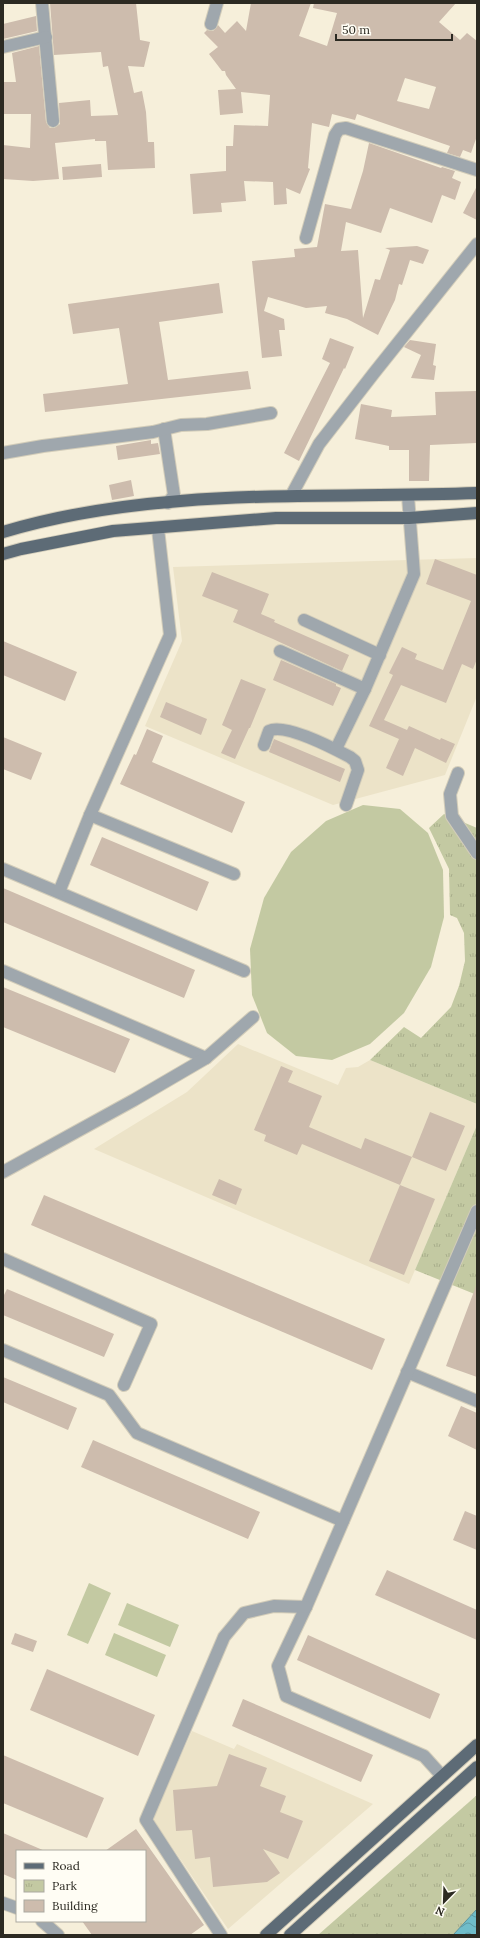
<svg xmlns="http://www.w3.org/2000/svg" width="480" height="1938" font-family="Lora,serif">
<defs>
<pattern id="park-tufts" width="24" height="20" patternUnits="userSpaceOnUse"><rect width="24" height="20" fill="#c3c9a2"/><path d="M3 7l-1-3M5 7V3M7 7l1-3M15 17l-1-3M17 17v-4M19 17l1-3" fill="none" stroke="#a8ad8b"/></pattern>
<pattern id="water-waves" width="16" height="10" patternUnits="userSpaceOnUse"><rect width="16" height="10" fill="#70bdca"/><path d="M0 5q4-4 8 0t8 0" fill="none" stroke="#5c9aa4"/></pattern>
</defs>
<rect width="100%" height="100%" fill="#f6efda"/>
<g fill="#ece3c8">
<path d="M477 558V696L445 775 333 805 145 726 182 641 173 567Z"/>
<path d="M238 1044 338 1085 346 1068 358 1067 370 1060 477 1104V1125L409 1284 94 1149 187 1092Z"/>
<path d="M192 1731 234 1749 237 1744 373 1804 228 1929 153 1819Z"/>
</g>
<g fill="url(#park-tufts)">
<path d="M444 814 477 828V1104L370 1060 404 1027 421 1038 451 1007 459 986 465 961 464 933 457 918 450 915 449 869 429 828Z"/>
<path d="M477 1125V1295L415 1270Z"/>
<path d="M477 1795V1909L453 1935H318Z"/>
</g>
<g fill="#c3c9a2">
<path d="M363 805 400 809 428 833 443 870 444 917 431 967 404 1013 370 1044 332 1060 296 1056 267 1033 252 995 250 949 264 898 291 852 326 821Z"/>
<path d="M89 1583 111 1593 88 1644 67 1635Z"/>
<path d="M127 1603 179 1625 170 1647 118 1625Z"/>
<path d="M114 1633 166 1655 157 1677 105 1655Z"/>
</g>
<path fill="url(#water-waves)" stroke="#5c9198" d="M477 1909V1935H453Z"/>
<g fill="#cdbcad" fill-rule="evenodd">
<path d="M50 3H136L140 40 150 42 144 67 128 66 134 93 142 91 146 112 148 142H154L155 168 108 170 106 141H95V139L55 143 59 179 33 181 3 179V145L30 148 31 114H3V82H16L12 53 39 46 46 122 50 128H54L60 124 59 103 90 100 91 116 118 115 108 66 103 67 101 52 54 55Z"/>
<path d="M251 3H311L299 36 327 46 337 13 313 8 314 3H456L439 22 460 40 467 33 477 41V136L471 153 463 150 460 157 447 153 450 146 357 114 355 120 332 114 329 127 312 123 308 168 310 169 300 194 286 188 287 204 274 205 273 182 244 181 246 201 221 203 222 212 193 214 190 174 226 171V146H233L234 125 268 126 270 95 241 92 243 113 220 115 218 90 236 89 226 75 225 71H222L209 54 218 47 204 33 207 30 213 31 218 25 225 33 237 21 246 31ZM405 78 436 87 429 109 397 101Z"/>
<path d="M36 16 37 31 3 39V24Z"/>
<path d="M369 143 441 168 442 167 455 171 452 178 461 182 455 200 442 195 432 223 390 208 381 233 346 222 341 251 358 250 363 318 375 279 380 280 390 250 385 248 417 246 429 250 423 264 410 260 402 285 399 284 395 300 378 335 347 319 325 313 327 306 306 308 268 297 264 311 284 319 285 330H279L282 356 262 358 252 261 295 257 294 249 317 247 325 204 351 209 363 171Z"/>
<path d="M101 164 102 177 63 180 62 167Z"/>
<path d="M477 186V220L463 213Z"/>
<path d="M219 283 223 313 159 322 168 380 248 371 251 389 45 412 43 394 128 384 119 328 73 334 68 304Z"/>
<path d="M330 338 354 347 345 369 344 368 299 461 284 453 330 363 322 359Z"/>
<path d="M410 340 436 344 433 365 436 366 434 380 411 378 421 355 404 347Z"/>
<path d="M477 391V443L430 445 429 481H409V450H389V446L355 439 361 404 392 410 391 417 436 415 435 392Z"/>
<path d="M151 440V444L158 443 160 454 118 460 116 446Z"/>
<path d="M131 480 134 496 112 500 109 485Z"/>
<path d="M435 559 477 575V659L473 669 462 664 446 703 401 685 384 720 407 730 409 726 440 740 441 738 455 744 446 763 415 748 403 776 386 768 399 739 369 726 393 675 389 673 402 647 417 654 415 659 443 670 471 601 426 584Z"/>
<path d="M212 572 269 594 261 614 275 620 274 622 349 655 342 671 273 639 233 622 238 610 202 596Z"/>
<path d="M3 641 77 672 65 701 3 675Z"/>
<path d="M281 660 336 684V686L341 688 333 706 273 680Z"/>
<path d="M241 679 266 689 250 728H249L235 759 221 753 232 730 222 725Z"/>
<path d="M166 702 207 719 201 735 160 717Z"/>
<path d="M147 729 163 736 152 762 245 802 232 833 120 784 134 754 136 755Z"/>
<path d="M3 737 42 753 31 780 3 769Z"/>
<path d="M274 739 345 769 340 782 269 752Z"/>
<path d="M102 837 209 882 197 911 90 865Z"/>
<path d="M3 888 195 970 184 998 3 922Z"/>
<path d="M3 987 130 1039 115 1073 3 1027Z"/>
<path d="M281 1066 293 1071 288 1082 322 1096 309 1127 361 1149 365 1138 412 1157 430 1112 465 1126 446 1171 412 1157 400 1185 302 1144 297 1155 264 1141 266 1135 254 1130Z"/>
<path d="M219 1179 242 1189 236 1205 212 1195Z"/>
<path d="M400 1185 435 1199 404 1275 369 1261Z"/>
<path d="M44 1195 385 1339 372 1370 31 1225Z"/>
<path d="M476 1286 477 1287V1377L446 1366Z"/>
<path d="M7 1289 114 1334 104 1357 3 1315V1297Z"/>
<path d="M3 1377 77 1408 68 1430 3 1402Z"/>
<path d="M461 1406 477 1413V1450L448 1436Z"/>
<path d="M93 1440 260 1512 248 1539 81 1467Z"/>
<path d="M465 1511 477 1516V1550L453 1540Z"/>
<path d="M387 1570 477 1610V1640L375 1595Z"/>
<path d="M15 1633 37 1641 33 1652 11 1644Z"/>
<path d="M308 1635 440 1694 430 1719 297 1660Z"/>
<path d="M47 1669 155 1715 138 1756 30 1710Z"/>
<path d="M243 1699 373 1755 361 1782 232 1726Z"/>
<path d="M229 1754 267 1768 260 1786 286 1796 280 1812 303 1821 288 1859 263 1849 280 1873 267 1882 213 1887 210 1857 195 1859 192 1830 176 1831 173 1790 217 1786Z"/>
<path d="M3 1755 104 1798 87 1838 3 1803Z"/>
<path d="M136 1829 204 1925 190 1935H92L82 1921H145V1851H105Z"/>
<path d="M3 1833 45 1851H17V1880L3 1874Z"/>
</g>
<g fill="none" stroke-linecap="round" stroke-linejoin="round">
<defs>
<g id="minor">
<path d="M42 3 53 121"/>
<path d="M211 24 217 3"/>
<path d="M3 47 46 37"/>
<path d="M306 238 335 135 339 129 346 128 477 170"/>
<path d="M164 429 174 495 168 503"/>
<path d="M3 453 43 446 153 432 181 425 207 424 271 413"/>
<path d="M291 496 319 444 374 373 477 244"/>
<path d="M304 620 380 655"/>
<path d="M280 651 365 689"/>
<path d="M264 745 269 731C284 722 335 749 350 757L355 761 358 770 346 805"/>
<path d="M336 749 365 689 414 574 408 496"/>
<path d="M458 773 450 794 452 816 477 853"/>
<path d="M90 815 234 874"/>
<path d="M3 869 244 971"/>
<path d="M59 892 90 815 170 635 158 529"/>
<path d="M3 971 206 1058"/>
<path d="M3 1172 134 1100 206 1058 253 1017"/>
<path d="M3 1259 151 1324 124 1385"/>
<path d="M3 1350 109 1395 137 1433 343 1521"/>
<path d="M407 1372 477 1401"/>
<path d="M442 1776 424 1756 286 1696 278 1666 306 1607 477 1211"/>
<path d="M3 1903 17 1908"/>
<path d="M42 1921 58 1935"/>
<path d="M221 1935 146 1820 224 1637 244 1613 274 1606 306 1607"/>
</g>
<g id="major">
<path d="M3 532C156 486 320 499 477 493"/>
<path d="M3 554 21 549 113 531 276 518H409L477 513"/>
<path d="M266 1935 477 1745"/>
<path d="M290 1935 477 1767"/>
</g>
</defs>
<use href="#minor" stroke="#d2ccb9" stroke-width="14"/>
<use href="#major" stroke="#d2ccb9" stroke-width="14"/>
<use href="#minor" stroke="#9fa7ad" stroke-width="12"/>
<use href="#major" stroke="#5d6b76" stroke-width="12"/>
</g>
<rect width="480" height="1938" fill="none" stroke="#2c2a22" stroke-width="8"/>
<rect x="16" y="1850" width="130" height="72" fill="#fffdf4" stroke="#aba9a0"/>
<rect x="24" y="1863" width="20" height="6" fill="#5d6b76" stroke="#aba9a0"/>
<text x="52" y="1870" font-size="12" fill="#2c2a22">Road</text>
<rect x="24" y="1880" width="20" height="12" fill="url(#park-tufts)" stroke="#aba9a0"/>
<text x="52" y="1890" font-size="12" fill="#2c2a22">Park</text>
<rect x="24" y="1900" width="20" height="12" fill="#cdbcad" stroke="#aba9a0"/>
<text x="52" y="1910" font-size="12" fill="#2c2a22">Building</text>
<g transform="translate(444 1902) rotate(203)" stroke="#fffdf4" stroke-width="3" paint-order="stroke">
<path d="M0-3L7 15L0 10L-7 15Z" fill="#2c2a22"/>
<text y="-6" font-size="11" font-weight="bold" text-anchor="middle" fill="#2c2a22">N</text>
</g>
<path d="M336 34v6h116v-6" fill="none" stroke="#2c2a22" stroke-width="2"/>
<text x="342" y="34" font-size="12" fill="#2c2a22" stroke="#fffdf4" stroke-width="3" paint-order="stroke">50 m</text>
</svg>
